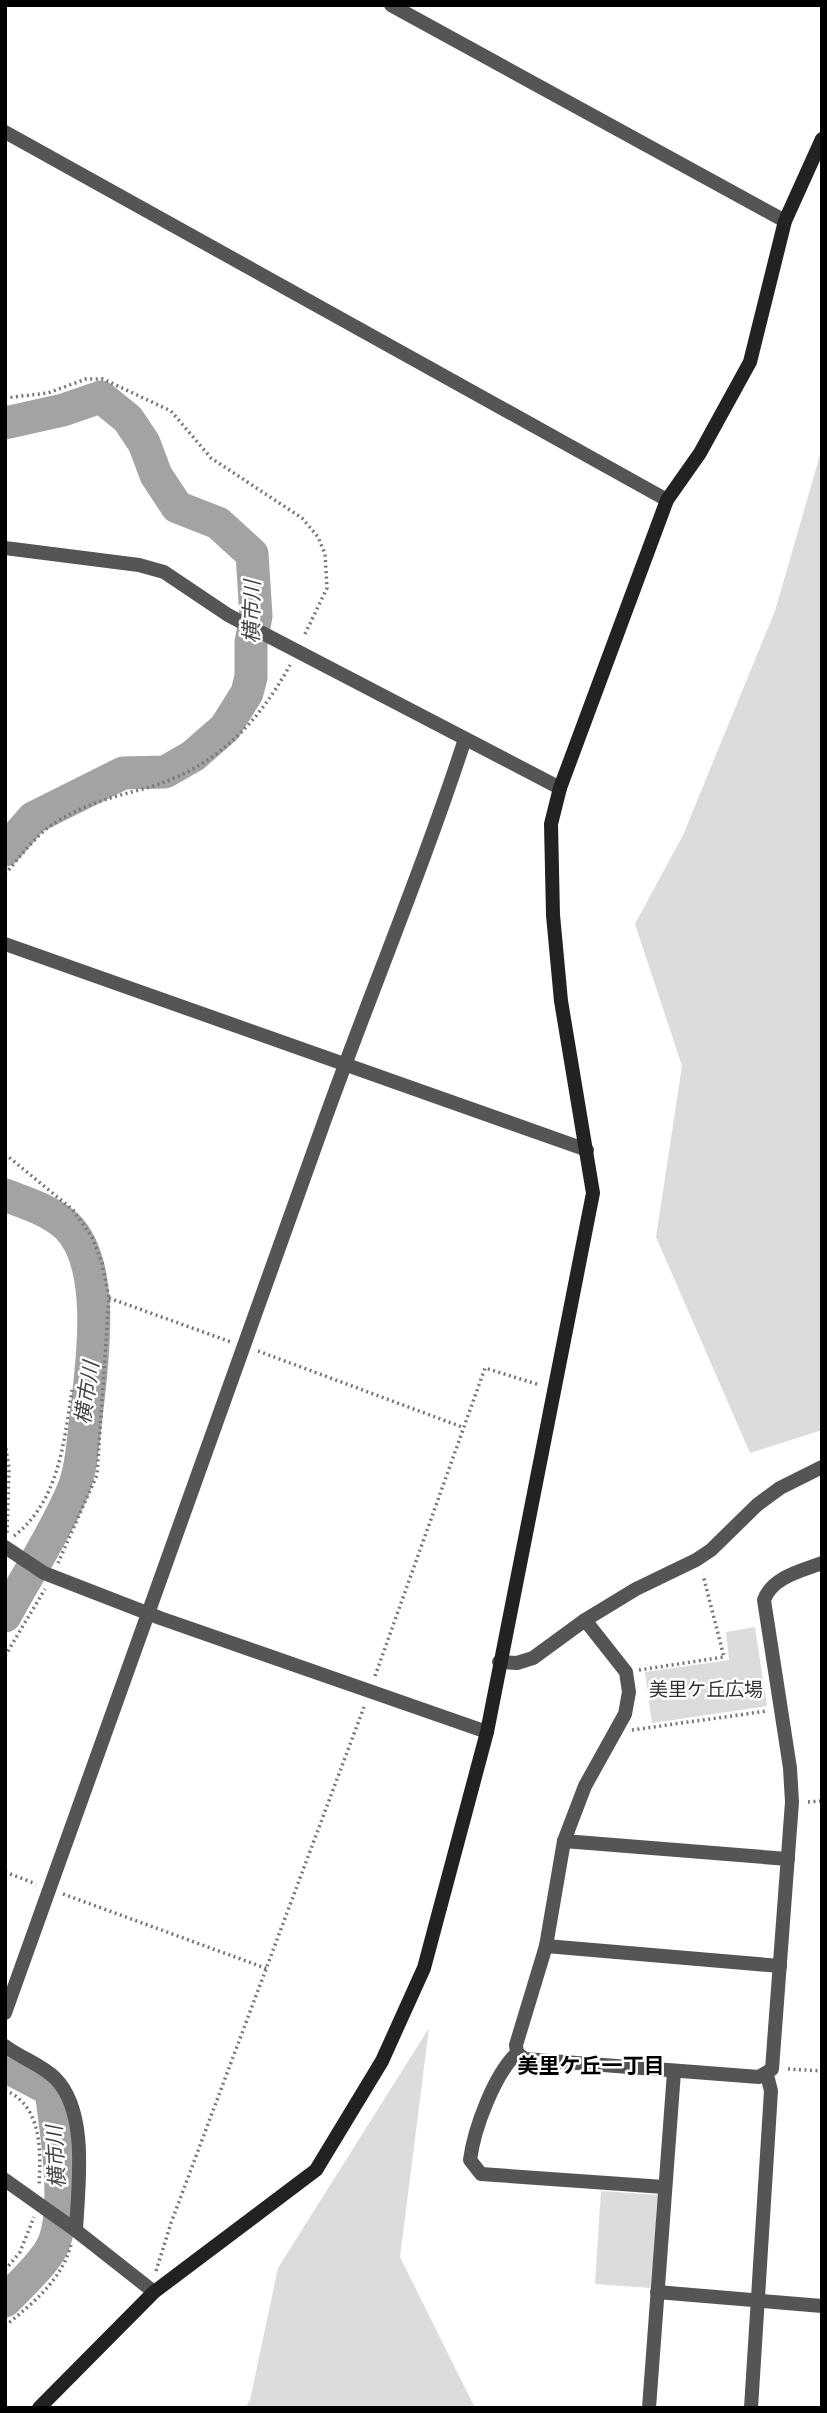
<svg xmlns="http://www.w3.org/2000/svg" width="827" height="2413" font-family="'DM Sans','Noto Sans JP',sans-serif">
<rect width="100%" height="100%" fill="#fff"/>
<g fill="#dcdcdc">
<path d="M822 448V1430L750 1453 656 1237 682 1066 635 924 683 835 775 611Z"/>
<path d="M755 1627 767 1706 652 1723 645 1672 729 1660 726 1632Z"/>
<path d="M429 2028 400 2257 475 2408H245L250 2400 278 2268Z"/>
<path d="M601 2191 658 2195 652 2288 595 2284Z"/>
</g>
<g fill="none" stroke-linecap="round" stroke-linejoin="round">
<g stroke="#a3a3a3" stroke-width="33">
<path d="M5 423 63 410 101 397 128 419 144 443 156 475 177 507 218 523 252 554 256 616 251 642V677L247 693 225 728 193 756 165 772 123 773 33 818 5 850"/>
<path d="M5 1195C26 1203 50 1210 67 1226 107 1265 92 1366 86 1417 83 1440 82 1468 73 1490 55 1533 27 1575 5 1616"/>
<path d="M5 2066 51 2090C56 2130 70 2211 52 2247 42 2266 20 2285 5 2301"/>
</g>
<g stroke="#777" stroke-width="3.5" stroke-dasharray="2 3.5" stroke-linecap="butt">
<path d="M5 398 48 393 86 379H103L171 411 211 458 302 518 318 537 325 554 327 588 304 636"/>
<path d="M5 874C21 856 37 833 58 821 85 804 113 797 143 789 212 770 256 727 290 665"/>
<path d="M5 1154 73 1210 92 1237 102 1263 109 1298 97 1475 58 1563"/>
<path d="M109 1298 231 1342"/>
<path d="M258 1351 462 1427"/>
<path d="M5 1443 9 1468 7 1533"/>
<path d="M14 1536C59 1501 64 1442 72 1390"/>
<path d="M5 1656 45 1589"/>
<path d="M639 1670 724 1657 703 1575"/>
<path d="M375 1676 485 1368 540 1385"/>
<path d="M632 1730 767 1711"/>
<path d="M808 1802 822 1801"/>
<path d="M5 1872 36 1884"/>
<path d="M63 1894 268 1969"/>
<path d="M788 2069 822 2071"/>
<path d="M5 2090C42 2106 41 2150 39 2185"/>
<path d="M5 2270 20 2252 34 2217"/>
<path d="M156 2271 171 2223 364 1707"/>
<path d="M5 2326C33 2303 61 2281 71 2245"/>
</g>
<g stroke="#555" stroke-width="14">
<path d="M391 5 785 221"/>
<path d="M5 132 667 500"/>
<path d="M5 548 139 565 164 572 228 615 560 788"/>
<path d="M5 944 587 1150"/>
<path d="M5 1547 44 1573 160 1618 487 1732"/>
<path d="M585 1620 626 1672 629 1692 625 1714 585 1786 564 1841 546 1946 516 2045 517 2053C494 2075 474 2129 470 2160L481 2174 664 2187"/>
<path d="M499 1662 517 1663 533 1658 585 1620 636 1589 696 1560 711 1550 757 1505 780 1488 822 1467"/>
<path d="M564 1841 788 1859"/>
<path d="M546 1946 780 1966"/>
<path d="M5 2013C110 1715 217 1418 324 1122 370 994 423 868 465 739"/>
<path d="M5 2046C21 2058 42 2065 55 2078 89 2112 78 2186 76 2230"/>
<path d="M517 2053 525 2059 759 2077 772 2069 792 1802 790 1768 764 1600C772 1577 801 1571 822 1563"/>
<path d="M5 2180 74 2229 154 2292"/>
<path d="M657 2292 822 2306"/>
<path d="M649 2408 674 2072"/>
<path d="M751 2408 771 2091 767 2075"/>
</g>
<path stroke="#222" stroke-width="14" d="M39 2408 154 2292 316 2170 382 2061 424 1968 487 1732 593 1193 561 1001 553 915 551 824 560 788 667 500 700 453 750 362 785 221 822 139"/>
</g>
<g text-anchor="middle" stroke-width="5" stroke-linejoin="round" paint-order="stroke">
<g font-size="19" fill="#333" stroke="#fff">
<text x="706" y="1696">美里ケ丘広場</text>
</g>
<g font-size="21" font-style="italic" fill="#444" stroke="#fff">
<text transform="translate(252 612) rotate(-89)" y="7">横市川</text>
<text transform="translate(87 1393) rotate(-82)" y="7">横市川</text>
<text transform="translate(56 2157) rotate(-93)" y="7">横市川</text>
</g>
<g font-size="21" font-weight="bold" fill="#000" stroke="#fff">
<text x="591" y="2073">美里ケ丘一丁目</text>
</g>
</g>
<rect width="827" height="2413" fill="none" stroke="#000000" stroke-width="14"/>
</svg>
